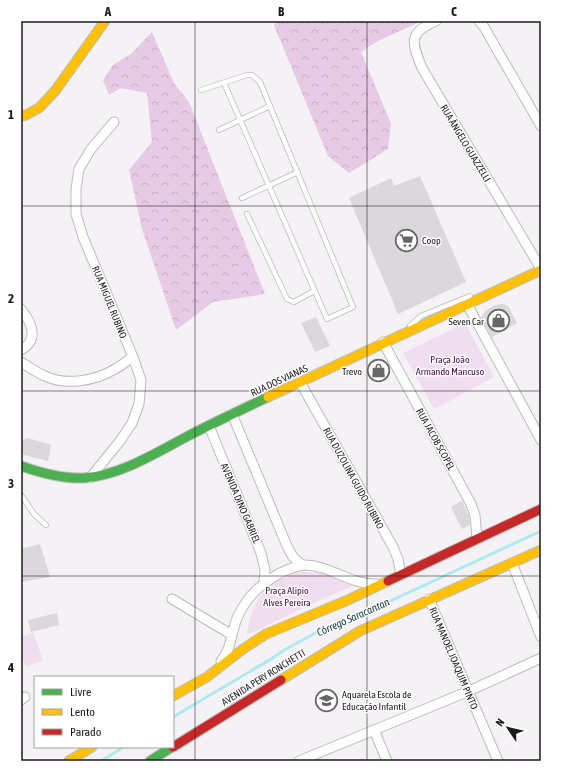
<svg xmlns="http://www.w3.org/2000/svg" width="562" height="782" font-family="'Asap Condensed',sans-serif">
<defs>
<pattern id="forest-crowns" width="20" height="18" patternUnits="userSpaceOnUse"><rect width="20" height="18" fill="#e7cbe6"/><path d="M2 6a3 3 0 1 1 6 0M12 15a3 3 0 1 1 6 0" fill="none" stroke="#c6aec5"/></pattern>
</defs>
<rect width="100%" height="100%" fill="#f5f2f5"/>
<g fill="url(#forest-crowns)">
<path d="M278 21H422L378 41 361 52 391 124 388 149 349 173 328 156 274 25Z"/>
<path d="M152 32 174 83 189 102 265 294 213 302 176 330 142 229 129 170 152 142 147 93 121 88 109 95 103 80 113 65 131 54Z"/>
</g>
<g fill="#f1ddf0">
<path d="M465 323 494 377 434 409 403 353Z"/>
<path d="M299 572H330L353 586 329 596 247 635C249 615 257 593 276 582 283 578 292 575 299 572Z"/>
<path d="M33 632 43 660 26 667 21 651V637Z"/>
</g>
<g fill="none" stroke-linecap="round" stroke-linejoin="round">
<g stroke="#ade9ee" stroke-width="3">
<path d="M173 717 271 659 286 649 323 629 358 616 541 531"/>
<path d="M101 761 124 747"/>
</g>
</g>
<g fill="#dad8da">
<path d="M420 176 466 282 398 314 349 198 391 178 394 186Z"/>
<path d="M502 304 508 306 517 323 492 337 481 318 485 311 495 305Z"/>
<path d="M316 317 330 346 315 352 301 323Z"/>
<path d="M28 438 51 445 48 461 21 454V441Z"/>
<path d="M462 501 469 516 470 525 462 529 451 507Z"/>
<path d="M40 544 50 577 21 582V549Z"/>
<path d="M57 613 59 625 31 632 28 620Z"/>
</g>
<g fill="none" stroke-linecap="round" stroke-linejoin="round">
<defs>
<g id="lane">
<path d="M201 90 247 75H252L260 82 353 307 327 319 224 83"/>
<path d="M219 130 270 106"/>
<path d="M242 198 298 172"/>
<path d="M247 214 287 299 294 302 314 291"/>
<path d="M410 326 421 316 470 296"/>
<path d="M21 495 34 514 46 525"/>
</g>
<g id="street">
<path d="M436 21C407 33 412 43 422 68L541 269"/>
<path d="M479 21 484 27 541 126"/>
<path d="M467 304 541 440"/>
<path d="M21 309C31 322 40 339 21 350"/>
<path d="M383 342 471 504 475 515 477 539"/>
<path d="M21 362C29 367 37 373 45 376 66 386 95 381 115 369 121 366 127 361 133 357"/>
<path d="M300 382 393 547 398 559 401 575"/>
<path d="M232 414 287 546 293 557 302 565"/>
<path d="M209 426 261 553 265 570 264 582"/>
<path d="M90 478 120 441 132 423 139 404 141 380 133 357 83 237 76 214V189L79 169 91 149 114 122"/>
<path d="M512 563 541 637"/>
<path d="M172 599 232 635"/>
<path d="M429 599 498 761"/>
<path d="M221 661C232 649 231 631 238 616 248 595 260 585 280 573 287 570 295 566 303 565 329 564 350 585 376 584"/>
<path d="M21 700 25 697"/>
<path d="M374 730 387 761"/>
<path d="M299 761 469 691 541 658"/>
</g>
<g id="fast">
<path d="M21 466C41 473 62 479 84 478 121 475 156 453 188 436 215 422 241 410 268 397"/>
<path d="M150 761 172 747"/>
</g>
<g id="slow">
<path d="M21 116 26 115 39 108 55 91 105 21"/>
<path d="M268 397 541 270"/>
<path d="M281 680 360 631 541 550"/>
<path d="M173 696 207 677 243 649 266 634 348 600 388 581"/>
<path d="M69 761 92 747"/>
</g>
<g id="jam">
<path d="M388 581 541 509"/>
<path d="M173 747 281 680"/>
</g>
</defs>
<use href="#lane" stroke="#bdbcbd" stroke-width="6"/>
<use href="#street" stroke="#bdbcbd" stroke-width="11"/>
<use href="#fast" stroke="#bdbcbd" stroke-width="11"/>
<use href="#slow" stroke="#bdbcbd" stroke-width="11"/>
<use href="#jam" stroke="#bdbcbd" stroke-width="11"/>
<use href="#lane" stroke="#fefdfe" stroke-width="4.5"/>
<use href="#street" stroke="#fefdfe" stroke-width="9"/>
<use href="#fast" stroke="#4caf50" stroke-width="9"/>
<use href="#slow" stroke="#ffc107" stroke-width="9"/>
<use href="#jam" stroke="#c62828" stroke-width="9"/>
</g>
<path fill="none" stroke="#1c1a1c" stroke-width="1" stroke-opacity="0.55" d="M195 21V761M367 21V761M21 206H541M21 391H541M21 576H541"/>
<defs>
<symbol id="supermarket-ring" viewBox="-11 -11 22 22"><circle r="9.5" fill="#fff" stroke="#686668" stroke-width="1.5"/><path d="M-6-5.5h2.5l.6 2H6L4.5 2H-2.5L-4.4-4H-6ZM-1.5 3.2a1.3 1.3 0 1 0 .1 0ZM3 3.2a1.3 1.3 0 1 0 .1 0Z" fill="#686668"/></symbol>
<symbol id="shop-ring" viewBox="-11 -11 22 22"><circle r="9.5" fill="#fff" stroke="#686668" stroke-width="1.5"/><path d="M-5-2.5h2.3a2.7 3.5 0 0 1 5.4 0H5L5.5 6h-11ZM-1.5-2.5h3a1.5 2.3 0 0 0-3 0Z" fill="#686668"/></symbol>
<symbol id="school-ring" viewBox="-11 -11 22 22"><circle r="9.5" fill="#fff" stroke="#686668" stroke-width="1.5"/><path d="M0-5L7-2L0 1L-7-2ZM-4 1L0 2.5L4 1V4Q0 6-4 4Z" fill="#686668"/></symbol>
</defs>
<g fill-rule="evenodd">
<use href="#supermarket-ring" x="394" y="228" width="25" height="25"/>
<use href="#shop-ring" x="486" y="308" width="25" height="25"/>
<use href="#shop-ring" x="366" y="358" width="25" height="25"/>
<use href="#school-ring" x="314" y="688" width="25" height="25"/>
</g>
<g text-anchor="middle" stroke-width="3" stroke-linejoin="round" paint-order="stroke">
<g font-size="10" fill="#1c1a1c" stroke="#fff">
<text transform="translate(466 143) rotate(59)" y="4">RUA ÂNGELO GUAZZELLI</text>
<text transform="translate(110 302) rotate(68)" y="4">RUA MIGUEL RUBINO</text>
<text transform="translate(279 380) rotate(-25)" y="4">RUA DOS VIANAS</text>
<text transform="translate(436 439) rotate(61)" y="4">RUA JACOB SCOPEL</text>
<text transform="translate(354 478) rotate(61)" y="4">RUA DUZOLINA GUIDO RUBINO</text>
<text transform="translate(241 503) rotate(67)" y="4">AVENIDA DINO GABRIEL</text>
<text transform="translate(454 658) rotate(67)" y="4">RUA MANOEL JOAQUIM PINTO</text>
<text transform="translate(263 677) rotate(-32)" y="4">AVENIDA PERY RONCHETTI</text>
</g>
<g font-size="10" fill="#1c1a1c" stroke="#fff" text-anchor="start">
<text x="422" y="244">Coop</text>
<text x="484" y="325" text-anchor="end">Seven Car</text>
<text x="362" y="375" text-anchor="end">Trevo</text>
<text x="342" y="698">Aquarela Escola de<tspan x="342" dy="12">Educação Infantil</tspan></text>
</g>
<g font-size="10" fill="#450a45" stroke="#fff">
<text x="450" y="363">Praça João<tspan x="450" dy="12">Armando Mancuso</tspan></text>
<text x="287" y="594">Praça Alipio<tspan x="287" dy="12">Alves Pereira</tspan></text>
</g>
<g font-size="11" font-style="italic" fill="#103a3c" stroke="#fff">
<text transform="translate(353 617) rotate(-24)" y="4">Córrego Saracantan</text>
</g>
</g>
<rect width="562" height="782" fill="none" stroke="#ffffff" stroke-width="44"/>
<rect x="34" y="676" width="140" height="72" fill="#ffffff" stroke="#a4a3a4"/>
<rect x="42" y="689" width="20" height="6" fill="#4caf50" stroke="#a4a3a4"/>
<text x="70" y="696" font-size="12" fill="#1c1a1c">Livre</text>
<rect x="42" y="709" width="20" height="6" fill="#ffc107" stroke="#a4a3a4"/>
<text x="70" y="716" font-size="12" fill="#1c1a1c">Lento</text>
<rect x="42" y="729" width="20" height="6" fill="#c62828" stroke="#a4a3a4"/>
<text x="70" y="736" font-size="12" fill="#1c1a1c">Parado</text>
<g transform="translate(508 728) rotate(305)" stroke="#ffffff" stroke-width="3" paint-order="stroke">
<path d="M0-3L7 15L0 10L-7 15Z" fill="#1c1a1c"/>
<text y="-6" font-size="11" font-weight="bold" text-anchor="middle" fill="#1c1a1c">N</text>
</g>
<rect x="22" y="22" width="518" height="738" fill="none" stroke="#1c1a1c" stroke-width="1.5"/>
<g font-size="13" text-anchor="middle" font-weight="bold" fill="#1c1a1c">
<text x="108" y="16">A</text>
<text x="281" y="16">B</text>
<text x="454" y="16">C</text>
<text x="11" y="119">1</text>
<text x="11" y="303">2</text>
<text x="11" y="488">3</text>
<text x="11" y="672">4</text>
</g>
</svg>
